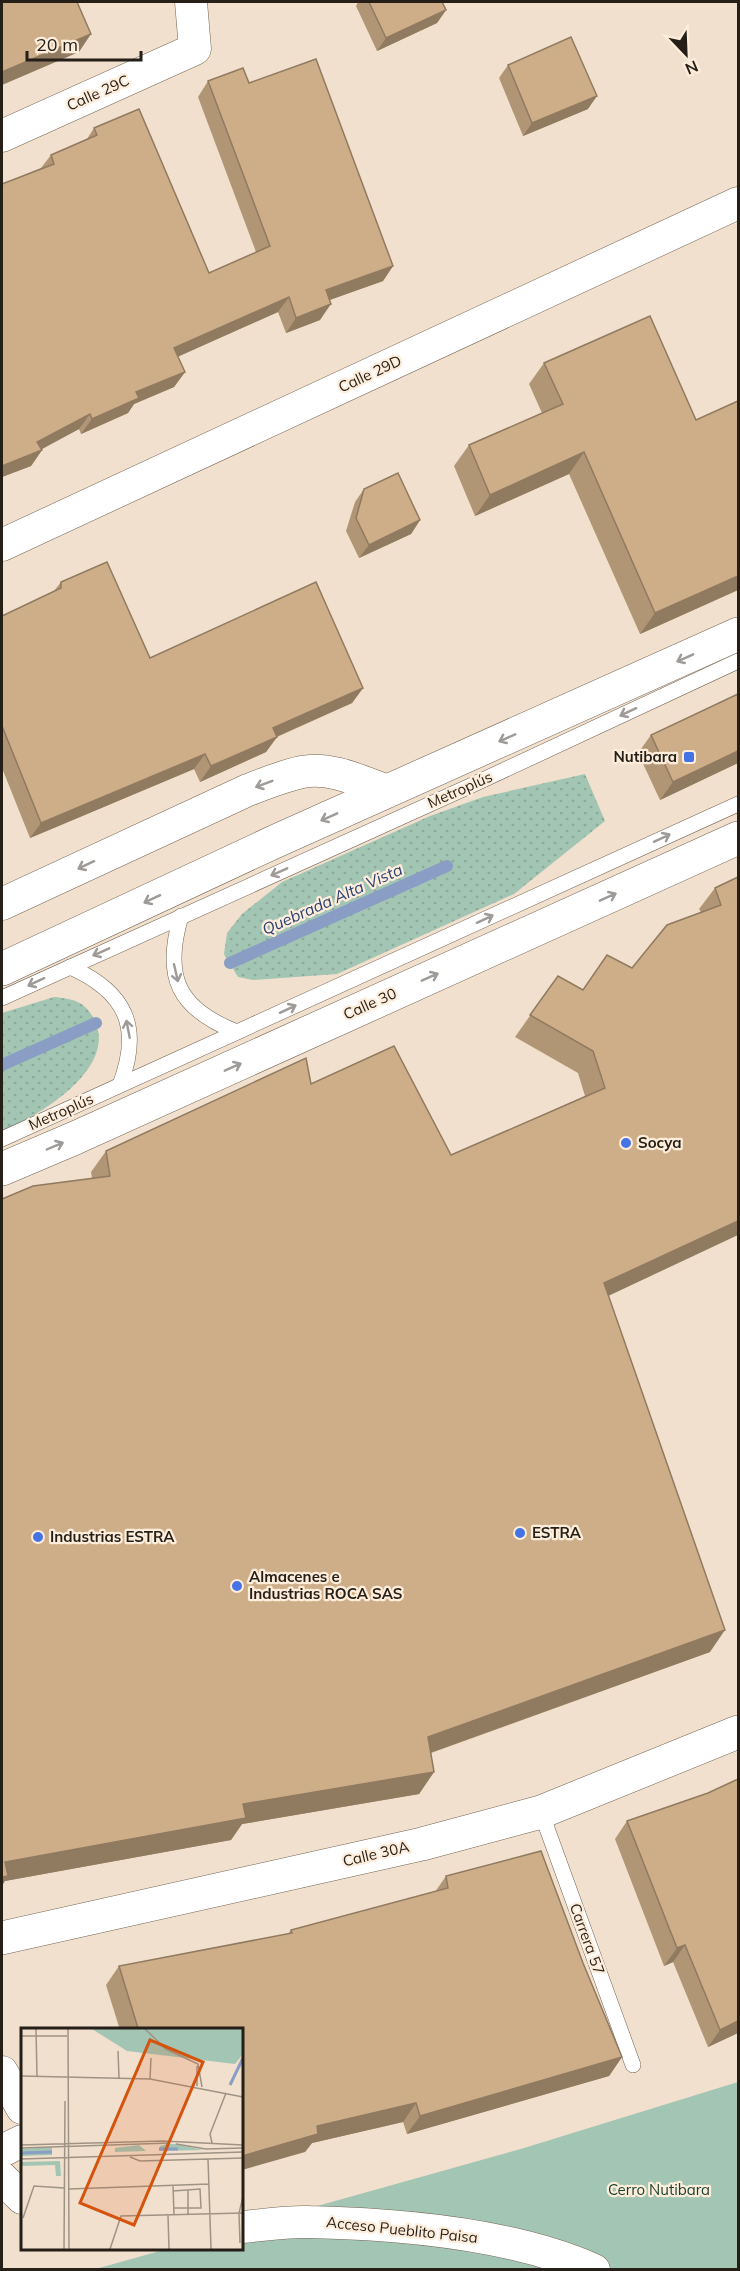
<svg xmlns="http://www.w3.org/2000/svg" width="740" height="2271" font-family="Mulish,sans-serif">
<defs>
<pattern id="grass-dots" width="8" height="8" patternUnits="userSpaceOnUse" patternTransform="scale(1.5)"><rect width="8" height="8" fill="#a3c5b4"/><path d="M2 2h.1M6 6h.1" fill="none" stroke="#8ca99a" stroke-width="1.8" stroke-linecap="round"/></pattern>
</defs>
<rect width="100%" height="100%" fill="#f1e0cd"/>
<g fill="url(#grass-dots)">
<path d="M585 774 605 821 514 894 337 974 253 980 238 977 224 954 227 933 242 914 282 882 430 816 483 797Z"/>
<path d="M54 997C74 999 85 1001 95 1021 117 1069 39 1116 2 1131V1013Z"/>
</g>
<path fill="#a3c5b4" d="M738 2082V2269L92 2270 167 2249 242 2248V2227L524 2148Z"/>
<g fill="none" stroke-linecap="round" stroke-linejoin="round">
<g stroke="#8a9ec5" stroke-width="12">
<path d="M230 963 447 866"/>
<path d="M2 1065 96 1023"/>
</g>
<defs>
<g id="service">
<path d="M181 916C163 977 178 1009 237 1032"/>
<path d="M70 967C126 992 142 1027 120 1085"/>
<path d="M2 998 470 786 738 661"/>
<path d="M2 1139 738 804"/>
<path d="M541 1812 633 2065"/>
</g>
<g id="minor">
<path d="M2 136 195 49 191 2"/>
<path d="M2 545 738 203"/>
<path d="M2 904 248 790C266 783 283 776 302 772 330 766 362 782 388 791"/>
<path d="M2 2072 22 2108"/>
<path d="M2 2151 22 2141"/>
<path d="M2 2178 22 2198"/>
<path d="M242 2227C264 2225 288 2221 310 2222 400 2224 511 2233 594 2270"/>
</g>
<path id="tertiary" d="M2 1938 422 1844 541 1812 738 1732"/>
<g id="secondary">
<path d="M2 969 274 842 738 634"/>
<path d="M2 1169 75 1138 738 838"/>
</g>
</defs>
<use href="#service" stroke="#746555" stroke-width="16"/>
<use href="#minor" stroke="#746555" stroke-width="33"/>
<use href="#tertiary" stroke="#746555" stroke-width="34"/>
<use href="#secondary" stroke="#746555" stroke-width="34"/>
<use href="#service" stroke="#fff" stroke-width="15"/>
<use href="#minor" stroke="#fff" stroke-width="32"/>
<use href="#tertiary" stroke="#fff" stroke-width="33"/>
<use href="#secondary" stroke="#fff" stroke-width="33"/>
</g>
<g fill="#b19676">
<path d="M358 2H442L446 10 437 23 377 51 356 6Z"/>
<path d="M508 65 588 109 523 136 499 78Z"/>
<path d="M208 81 249 83 393 266 383 281 330 300 320 320 286 333 278 312 178 356 185 372 174 387 134 404 128 413 81 434 79 429 41 449 42 450 31 466 2 477V184L41 168 51 155 87 139 94 128 209 273 256 252 198 97Z"/>
<path d="M544 363 738 590 640 634 569 474 475 516 454 466 469 445 542 413 529 384Z"/>
<path d="M364 489 420 520 411 534 359 558 346 531 355 502Z"/>
<path d="M61 582 150 658 363 688 352 703 277 737 266 752 200 782 194 769 30 838 2 768V616L54 591Z"/>
<path d="M738 694V763L660 800 638 753 651 735Z"/>
<path d="M738 877 608 1296 710 1652 431 1753 434 1772 419 1794 242 1824 231 1840 5 1881 92 1178 91 1172 106 1151 311 1084 451 1155 585 1096 578 1073 515 1037 558 976 583 990 632 968 701 912 699 909 715 888Z"/>
<path d="M627 1821 738 2033 708 2047 673 1962 664 1966 615 1839Z"/>
<path d="M446 1876 583 1963 622 2057 609 2076 407 2134 403 2122 312 2143 305 2152 242 2030H120L106 1985 119 1966 288 1934 291 1930 435 1892Z"/>
</g>
<g fill="#907a60">
<path d="M446 10 437 23 377 51 386 38Z"/>
<path d="M91 34 79 52 2 85V72Z"/>
<path d="M597 96 588 109 523 136 532 123Z"/>
<path d="M393 266 383 281 315 305 326 290Z"/>
<path d="M289 297 278 312 164 363 174 348Z"/>
<path d="M331 304 320 320 286 333 296 318Z"/>
<path d="M185 372 174 387 134 404 128 413 81 434 92 419 136 392Z"/>
<path d="M90 414 79 429 33 454 42 450 31 466 2 477V466L37 442Z"/>
<path d="M584 452 569 474 475 516 490 495Z"/>
<path d="M420 520 411 534 359 558 369 545Z"/>
<path d="M738 576V590L640 634 655 613Z"/>
<path d="M363 688 352 703 262 743 273 728Z"/>
<path d="M277 737 266 752 200 782 211 766Z"/>
<path d="M738 751V763L660 800 673 782Z"/>
<path d="M205 754 194 769 30 838 41 823Z"/>
<path d="M738 1221V1235L589 1305 604 1283Z"/>
<path d="M725 1630 710 1652 413 1759 428 1737Z"/>
<path d="M434 1772 419 1794 242 1824 231 1840 5 1881 2 1886V1867L5 1862 243 1804Z"/>
<path d="M685 1945 673 1962 664 1966 677 1948Z"/>
<path d="M738 2021V2033L708 2047 720 2030Z"/>
<path d="M622 2057 609 2076 407 2134 420 2116Z"/>
<path d="M416 2103 403 2122 312 2143 305 2152 242 2170V2156L317 2126Z"/>
</g>
<g fill="#ceae89" stroke="#907a60" stroke-width="1.5">
<path d="M2 2H77L91 34 2 72Z"/>
<path d="M369 2H442L446 10 386 38Z"/>
<path d="M571 37 597 96 532 123 508 65Z"/>
<path d="M316 59 393 266 326 290 331 304 296 318 289 297 174 348 185 372 136 392 139 398 92 419 90 414 37 442 42 450 2 466V184L54 164 51 155 97 135 94 128 139 109 209 273 270 246 208 81 243 68 249 83Z"/>
<path d="M650 316 696 420 738 401V576L655 613 584 452 490 495 469 445 563 404 544 363Z"/>
<path d="M398 473 420 520 369 545 356 518 364 489Z"/>
<path d="M107 562 150 658 316 582 363 688 273 728 277 737 211 766 205 754 41 823 2 726V616L61 588V582Z"/>
<path d="M738 694V751L673 782 651 735Z"/>
<path d="M738 877V1221L604 1283 725 1630 428 1737 434 1772 243 1804 246 1818 5 1862 8 1876 2 1877V1199L33 1186 110 1176 106 1151 306 1058 311 1084 394 1046 451 1155 605 1088 593 1051 530 1015 558 976 583 990 607 955 632 968 667 925 721 905 715 888Z"/>
<path d="M738 1779V2021L720 2030 685 1945 677 1948 627 1821 708 1793Z"/>
<path d="M541 1851 583 1963 622 2057 420 2116 416 2103 317 2126 318 2134 242 2156V2030H129L138 2028 119 1966 292 1933 291 1930 448 1888 446 1876Z"/>
</g>
<defs><path id="oneway-shaft" d="M-6 0H5M1.5-3L5.5 0L1.5 3" fill="none" stroke-width="1.6" stroke-linecap="round" stroke-linejoin="round" transform="scale(1.5)"/></defs>
<g stroke="#9d9a97">
<use href="#oneway-shaft" transform="translate(685 658) rotate(156)"/>
<use href="#oneway-shaft" transform="translate(628 712) rotate(155)"/>
<use href="#oneway-shaft" transform="translate(507 738) rotate(156)"/>
<use href="#oneway-shaft" transform="translate(264 784) rotate(159)"/>
<use href="#oneway-shaft" transform="translate(329 817) rotate(156)"/>
<use href="#oneway-shaft" transform="translate(662 838) rotate(-25)"/>
<use href="#oneway-shaft" transform="translate(86 865) rotate(155)"/>
<use href="#oneway-shaft" transform="translate(279 872) rotate(156)"/>
<use href="#oneway-shaft" transform="translate(608 897) rotate(-24)"/>
<use href="#oneway-shaft" transform="translate(152 899) rotate(155)"/>
<use href="#oneway-shaft" transform="translate(485 919) rotate(-25)"/>
<use href="#oneway-shaft" transform="translate(101 952) rotate(156)"/>
<use href="#oneway-shaft" transform="translate(176 973) rotate(77)"/>
<use href="#oneway-shaft" transform="translate(430 977) rotate(-24)"/>
<use href="#oneway-shaft" transform="translate(36 982) rotate(155)"/>
<use href="#oneway-shaft" transform="translate(288 1009) rotate(-25)"/>
<use href="#oneway-shaft" transform="translate(128 1029) rotate(-101)"/>
<use href="#oneway-shaft" transform="translate(233 1067) rotate(-24)"/>
<use href="#oneway-shaft" transform="translate(55 1146) rotate(-23)"/>
</g>
<g fill="#4573e5" stroke="#feedda" stroke-width="2">
<rect x="683" y="751" width="12" height="12" rx="3"/>
<circle cx="626" cy="1143" r="6"/>
<circle cx="520" cy="1533" r="6"/>
<circle cx="38" cy="1537" r="6"/>
<circle cx="237" cy="1586" r="6"/>
</g>
<g text-anchor="middle" stroke-width="4.5" stroke-linejoin="round" paint-order="stroke">
<g font-size="15" fill="#251f18" stroke="#feedda">
<text transform="translate(98 93) rotate(-24)" y="5">Calle 29C</text>
<text transform="translate(370 374) rotate(-25)" y="5">Calle 29D</text>
<text transform="translate(460 790) rotate(-24)" y="5">Metroplús</text>
<text transform="translate(370 1004) rotate(-24)" y="5">Calle 30</text>
<text transform="translate(61 1112) rotate(-24)" y="5">Metroplús</text>
<text transform="translate(376 1854) rotate(-13)" y="5">Calle 30A</text>
<text transform="translate(587 1939) rotate(70)" y="5">Carrera 57</text>
<text transform="translate(402 2230) rotate(6)" y="5">Acceso Pueblito Paisa</text>
</g>
<g font-size="15" font-weight="bold" fill="#251f18" stroke="#feedda" text-anchor="start">
<text x="677" y="762" text-anchor="end">Nutibara</text>
<text x="638" y="1148">Socya</text>
<text x="532" y="1538">ESTRA</text>
<text x="50" y="1542">Industrias ESTRA</text>
<text x="249" y="1582">Almacenes e<tspan x="249" dy="17">Industrias ROCA SAS</tspan></text>
</g>
<g font-size="15" fill="#163f2f" stroke="#feedda">
<text x="659" y="2195">Cerro Nutibara</text>
</g>
<g font-size="16" font-style="italic" fill="#294074" stroke="#feedda">
<text transform="translate(332 899) rotate(-24)" y="6">Quebrada Alta Vista</text>
</g>
</g>
<g transform="translate(21 2028)">
<rect width="222" height="222" fill="#f1e0cd"/>
<path d="M146 116H154L182 122 138 123 139 118ZM118 117 125 123 94 124V120ZM31 119V127L0 128V121ZM39 133 40 148H35L34 137 0 138V134Z" fill="#a3c5b4"/>
<path d="M71 1H222V26L214 36 106 23Z" fill="#a3c5b4"/>
<path fill="none" stroke="#8a9ec5" stroke-width="3" d="M209 57 222 30M138 121H157M0 125 31 124"/>
<path fill="none" stroke="#9f9385" stroke-width="1.5" d="M15 1 16 49M47 1 48 221M124 1 145 21 177 36 181 59M0 8H46M97 23 98 50M222 38V62M0 48 129 51 222 69M129 51 130 30M176 58V38M191 115 189 106 205 65M155 116 185 121 222 120M0 117 142 113 222 117M0 120 149 115M109 129 119 133 222 130M0 131 222 124M187 131 190 221M152 157 153 187M48 161 188 156M152 163 179 161 180 180H152M167 186V162M147 187 148 221M2 190 13 158 43 160M219 215 218 185 222 169M43 221 44 73M89 221 100 188 222 185"/>
<path fill="#d4530d" fill-opacity="0.15" stroke="#d4530d" stroke-width="3" d="M129 12 182 34 113 197 59 175Z"/>
<rect width="222" height="222" fill="none" stroke="#251f18" stroke-width="3"/>
</g>
<rect width="740" height="2271" fill="none" stroke="#251f18" stroke-width="6"/>
<g transform="translate(686 54) rotate(157)" stroke="#feedda" stroke-width="4.5" paint-order="stroke">
<path d="M0-4.5L10 22L0 15L-10 22Z" fill="#251f18"/>
<text y="-9" font-size="16" font-weight="bold" text-anchor="middle" fill="#251f18">N</text>
</g>
<path d="M27 51v9h114v-9" fill="none" stroke="#251f18" stroke-width="3"/>
<text x="36" y="51" font-size="18" fill="#251f18" stroke="#feedda" stroke-width="4.5" paint-order="stroke">20 m</text>
</svg>
